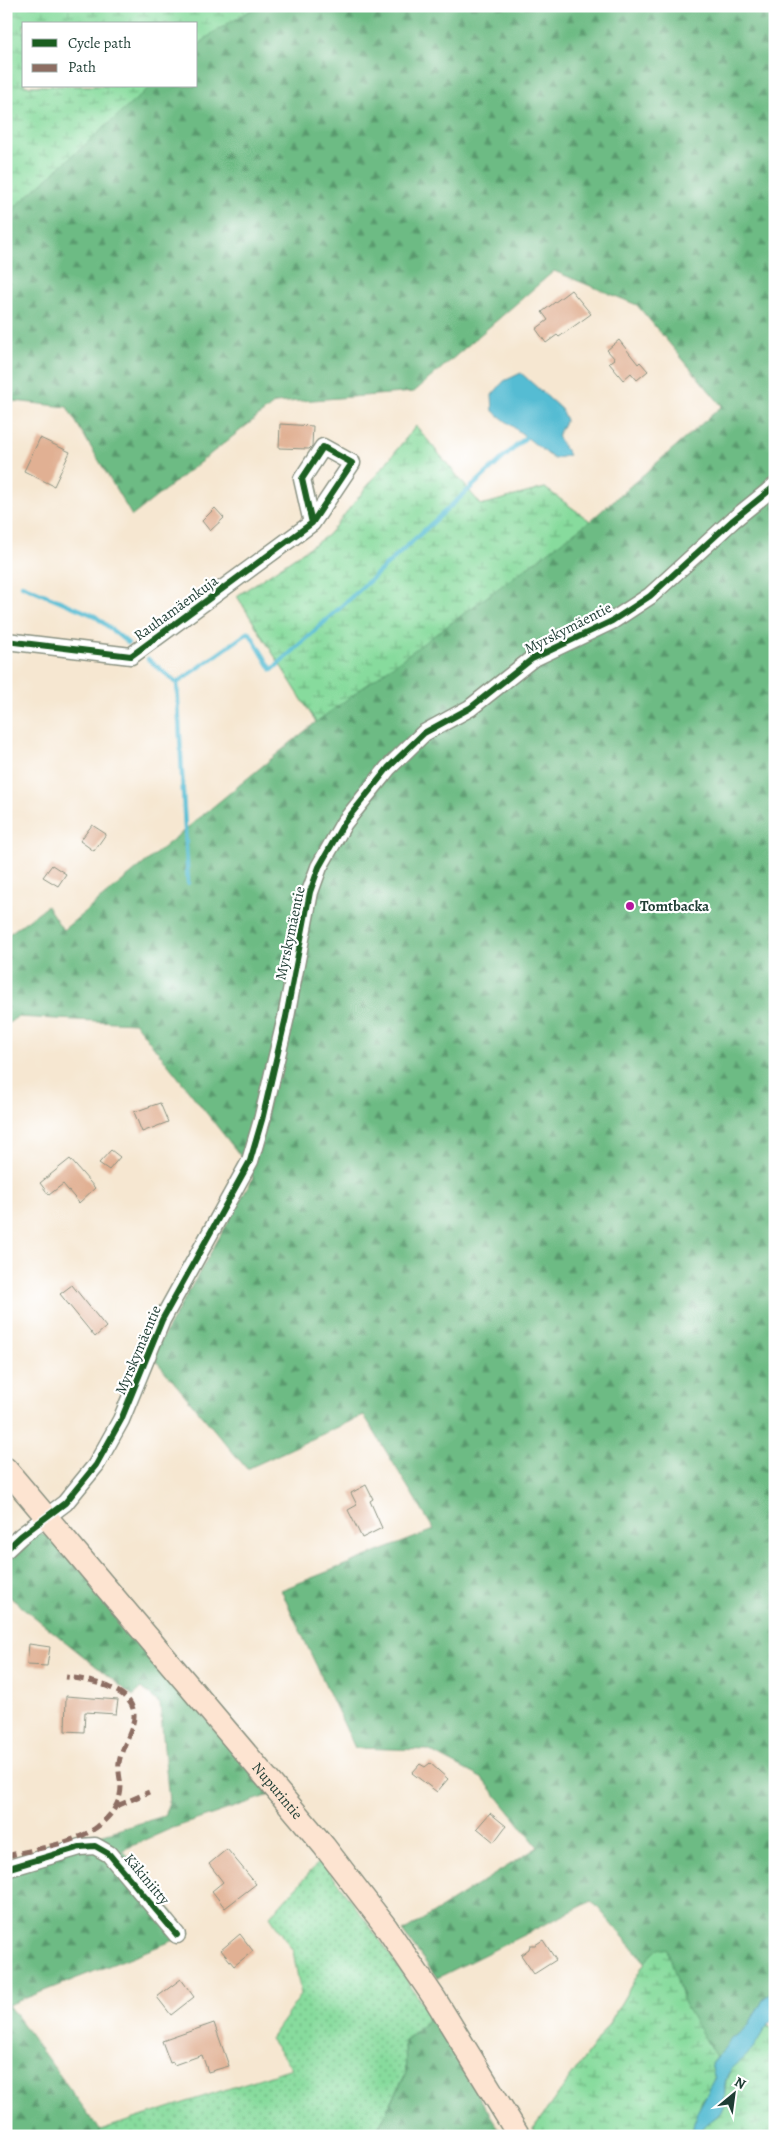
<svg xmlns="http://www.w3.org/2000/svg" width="781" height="2142" font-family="Alegreya,serif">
<defs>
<pattern id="grass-dots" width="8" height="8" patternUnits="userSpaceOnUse" patternTransform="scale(1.25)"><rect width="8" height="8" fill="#87db9d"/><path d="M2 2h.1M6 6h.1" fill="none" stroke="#6eb381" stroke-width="1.8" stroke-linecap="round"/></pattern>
<pattern id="forest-firs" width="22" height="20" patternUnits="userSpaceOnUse" patternTransform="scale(1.25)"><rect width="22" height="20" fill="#6dbb84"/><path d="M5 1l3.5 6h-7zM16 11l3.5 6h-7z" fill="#59996d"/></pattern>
<pattern id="wetland-marsh" width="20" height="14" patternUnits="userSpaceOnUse" patternTransform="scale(1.25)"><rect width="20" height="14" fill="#87db9d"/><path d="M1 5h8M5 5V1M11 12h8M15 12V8" fill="none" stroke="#6eb381"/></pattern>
</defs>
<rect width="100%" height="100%" fill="#fff"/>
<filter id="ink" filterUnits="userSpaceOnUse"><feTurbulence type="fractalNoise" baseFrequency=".02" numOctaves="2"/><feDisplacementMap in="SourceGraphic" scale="10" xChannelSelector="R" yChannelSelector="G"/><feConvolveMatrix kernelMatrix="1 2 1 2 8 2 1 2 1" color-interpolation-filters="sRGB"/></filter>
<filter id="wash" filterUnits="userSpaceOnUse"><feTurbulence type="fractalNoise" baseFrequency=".0096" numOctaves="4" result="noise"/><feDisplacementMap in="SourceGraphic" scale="20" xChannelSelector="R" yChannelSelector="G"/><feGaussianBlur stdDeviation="1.12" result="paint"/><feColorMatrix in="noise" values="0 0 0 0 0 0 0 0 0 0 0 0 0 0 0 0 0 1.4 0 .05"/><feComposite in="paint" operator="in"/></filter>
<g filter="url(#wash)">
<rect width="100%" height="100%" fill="#f6e7d1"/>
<path fill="url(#grass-dots)" stroke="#538c68" d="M321 1860 380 1940 431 2017 405 2041 406 2073 374 2136H96L100 2130 292 2068 270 2039 301 1995 293 1951 270 1916Z"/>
<g fill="url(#forest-firs)" stroke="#467c5c" fill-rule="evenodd">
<path d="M6 6H775V1992L765 1997 747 2027 732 2039 691 2136H537L533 2129 609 2024 645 1962 592 1901 437 1978 403 1932 538 1847 483 1779 428 1750 355 1748 281 1590 434 1530 364 1415 247 1469 152 1356 253 1178 239 1154 135 1023 17 1017 6 1025V936L47 906 63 930 316 722 237 596 328 535 416 426 481 505 545 488 590 521 722 406 637 305 554 271 414 392 275 403 132 516 67 407 14 401 6 410ZM24 24H196V86H24Z"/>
<path d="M37 1532 53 1537 270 1795 170 1829 123 1850 190 1934 8 2005 100 2130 96 2136H6V1863L164 1816 169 1802 160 1704 142 1688 133 1696 6 1594V1559L27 1537Z"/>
<path d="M431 2017 503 2136H374L406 2074 405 2041Z"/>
</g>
<g fill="url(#wetland-marsh)" stroke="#538c68">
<path d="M6 6H258L214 32 196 47V24H24V86H151L6 215Z"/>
<path d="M416 426 481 505 545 488 590 521 316 722 237 596 328 535Z"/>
<path d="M659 1948 668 1950 684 2004 716 2057 711 2064 715 2079 710 2091 702 2100 691 2136H537L533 2129 609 2024 645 1962Z"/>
<path d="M767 2025 775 2030V2136H700L706 2123 718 2116 723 2108 726 2080 733 2065 749 2053Z"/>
</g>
<g fill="#55bcd3" stroke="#3a7c84">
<path d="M521 373 561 409 566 420 557 436 569 455 554 459 493 411 492 395 504 381Z"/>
<path d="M775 1992V2019C762 2028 759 2042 749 2053 741 2063 730 2066 726 2079 723 2089 727 2101 722 2110 716 2121 702 2122 700 2136H691L696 2114 715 2079 711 2064 732 2039 747 2027 765 1997Z"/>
</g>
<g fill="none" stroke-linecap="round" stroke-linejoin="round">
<g stroke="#55bcd3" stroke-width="4.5">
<path d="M22 585 95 616 128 643"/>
<path d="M148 659 177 683 249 632 272 670 525 438"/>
<path d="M177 683 188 883"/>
</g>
</g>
<g id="blocks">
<g fill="#e1b093">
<path d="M571 290 591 314 559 337 557 335 546 343 536 329 548 320 542 312Z"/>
<path d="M619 340 638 364 640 362 648 371 637 380 631 373 623 380 609 363 615 359 607 350Z"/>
<path d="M280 424 313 426 312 446 309 449 279 448Z"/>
<path d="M40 438 70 452 54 486 24 471Z"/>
<path d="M215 508 224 518 210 531 202 521Z"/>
<path d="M92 825 106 834 94 851 80 841Z"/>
<path d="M52 865 66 874 58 886 43 877Z"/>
<path d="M160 1103 168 1122 142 1132 134 1112Z"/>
<path d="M111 1150 120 1157 109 1170 99 1163Z"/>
<path d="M70 1159 95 1188 79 1203 63 1184 49 1195 40 1183Z"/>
<path d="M72 1285 106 1327 95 1337 60 1294Z"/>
<path d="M366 1485 373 1499 370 1501 382 1528 362 1538 348 1510 357 1505 351 1493Z"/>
<path d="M29 1644 50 1647 47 1666 27 1665Z"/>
<path d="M66 1696 118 1700 116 1714 85 1712 84 1732 65 1731Z"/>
<path d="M430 1763 448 1779 437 1792 412 1773 420 1764 425 1767Z"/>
<path d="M490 1813 506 1826 494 1842 477 1828Z"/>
<path d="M227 1849 256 1884 225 1908 212 1891 223 1882 209 1864Z"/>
<path d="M240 1934 253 1951 234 1966 221 1950Z"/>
<path d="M543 1940 556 1960 534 1974 521 1955 529 1949 530 1945H535Z"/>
<path d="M181 1979 194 1997 171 2015 157 1997Z"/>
<path d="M214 2023 229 2066 208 2072 202 2055 174 2065 173 2062 170 2063 162 2041Z"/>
</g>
</g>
</g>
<g filter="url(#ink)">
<use href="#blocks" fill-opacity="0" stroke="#8a9282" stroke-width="1"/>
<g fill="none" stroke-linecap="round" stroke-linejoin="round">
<defs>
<g id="street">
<path d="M6 641 131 656 312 523 352 463 323 447 302 479 312 523"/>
<path d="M6 1550 21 1536 65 1503 96 1465 121 1420 162 1320 250 1161 262 1120 286 1017 310 892 319 867 344 823 388 768 424 733 470 708 532 659 612 621 650 596 733 520 775 486"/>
<path d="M6 1869 80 1847 95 1846 109 1854 177 1935"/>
</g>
<g id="secondary">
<path id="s1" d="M6 1469 324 1846 386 1927 435 1999 519 2136"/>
</g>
</defs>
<use href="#street" stroke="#8a9282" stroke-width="19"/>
<use href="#secondary" stroke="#8a9282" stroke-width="25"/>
<use href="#street" stroke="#fff" stroke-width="16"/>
<use href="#secondary" stroke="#fde4d1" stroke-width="22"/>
<g stroke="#8d6e63" stroke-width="5" stroke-dasharray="10 5" stroke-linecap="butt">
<path d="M117 1806 149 1792"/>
<path d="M6 1856C34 1849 74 1844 97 1827 111 1816 121 1803 121 1786 120 1778 118 1770 119 1763 121 1749 130 1736 133 1723 142 1689 90 1680 66 1677"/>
</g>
<defs>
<g id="cycleway">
<path d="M6 641 131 656 312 523 352 463 323 447 302 479 312 523"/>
<path d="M6 1550 21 1536 65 1503 96 1465 121 1420 162 1320 250 1161 262 1120 286 1017 310 892 319 867 344 823 388 768 424 733 470 708 532 659 612 621 650 596 733 520 775 486"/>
<path d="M6 1869 80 1847 95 1846 109 1854 177 1935"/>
</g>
</defs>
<use href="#cycleway" stroke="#fff" stroke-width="9"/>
<use href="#cycleway" stroke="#1b5e20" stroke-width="6"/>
</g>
</g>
<circle fill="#b5179e" stroke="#fff" stroke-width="2" cx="630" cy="906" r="5"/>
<g text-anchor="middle" stroke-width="4.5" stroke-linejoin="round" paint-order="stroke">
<g font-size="15" fill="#1f3d34" stroke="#fff">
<text transform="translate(176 608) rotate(-36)" y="5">Rauhamäenkuja</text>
<text transform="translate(568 628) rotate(-27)" y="5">Myrskymäentie</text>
<text transform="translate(290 933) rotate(-78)" y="5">Myrskymäentie</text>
<text transform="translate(138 1350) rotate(-67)" y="5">Myrskymäentie</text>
<text dy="5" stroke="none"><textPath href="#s1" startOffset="421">Nupurintie</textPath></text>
<text transform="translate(147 1879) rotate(50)" y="5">Käkiniitty</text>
</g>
<g font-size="15" font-weight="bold" fill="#1f3d34" stroke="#fff" text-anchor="start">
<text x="640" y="911">Tomtbacka</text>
</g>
</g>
<rect width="781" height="2142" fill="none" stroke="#fff" stroke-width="25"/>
<rect x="22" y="22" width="175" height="65" fill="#ffffff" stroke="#a5b1ae"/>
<rect x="32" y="39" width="25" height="8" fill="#1b5e20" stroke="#a5b1ae"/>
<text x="68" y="48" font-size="15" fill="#1f3d34">Cycle path</text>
<rect x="32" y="64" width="25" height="8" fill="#8d6e63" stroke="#a5b1ae"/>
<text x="68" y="72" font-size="15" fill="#1f3d34">Path</text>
<g transform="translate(734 2094) rotate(29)" stroke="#ffffff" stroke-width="4" paint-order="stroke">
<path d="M0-4L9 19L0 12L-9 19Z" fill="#1f3d34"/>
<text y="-8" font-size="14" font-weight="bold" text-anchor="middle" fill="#1f3d34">N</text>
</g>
</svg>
